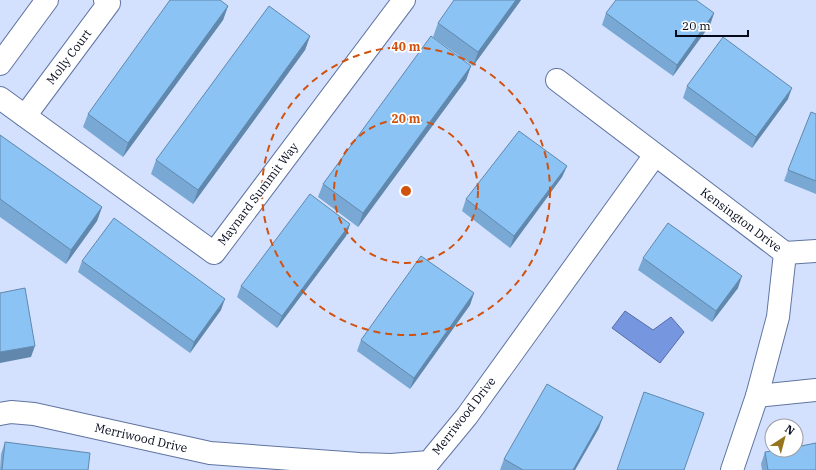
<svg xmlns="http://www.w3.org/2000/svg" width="816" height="470" font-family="'IBM Plex Serif',serif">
<rect width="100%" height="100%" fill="#d3e1ff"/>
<path fill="#7796e0" stroke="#556ca5" d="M625 311 653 330 671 317 684 332 660 363 612 328Z"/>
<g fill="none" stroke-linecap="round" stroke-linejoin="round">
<defs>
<g id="minor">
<path d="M0 64 47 0"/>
<path d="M557 80 785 253 778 317 757 396 732 470"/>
<path d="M0 98 214 253 404 0"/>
<path d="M25 116 109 3 105 0"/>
<path d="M785 253 816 251"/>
<path d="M757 396 816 390"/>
<path d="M0 414 11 412 34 414 210 453 359 464 391 465 429 462 467 416 655 155"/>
</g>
</defs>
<use href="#minor" stroke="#6074a1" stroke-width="24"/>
<use href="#minor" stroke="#fff" stroke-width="22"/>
</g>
<g fill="#78a8d3">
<path d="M521 0 473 66 433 37 438 23Z"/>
<path d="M228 6 223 20 123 157 83 127 88 114Z"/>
<path d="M606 13H714L710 25 673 76 602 25Z"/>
<path d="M310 36 305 50 193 204 151 174 156 160Z"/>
<path d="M471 66 466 80 358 227 318 197 323 184Z"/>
<path d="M687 86 788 99 752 148 683 98Z"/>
<path d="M816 114V194L784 181 788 170Z"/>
<path d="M0 135 102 207 97 221 66 264 0 217Z"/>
<path d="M567 166 562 177 510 248 462 211 466 199Z"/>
<path d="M350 224 346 236 277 328 237 297 241 286Z"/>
<path d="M643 258 738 288 712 322 638 270Z"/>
<path d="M82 261 221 310 190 353 78 272Z"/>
<path d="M474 293 470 305 410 389 357 351 361 340Z"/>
<path d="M599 428 575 470H500L504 459Z"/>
<path d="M5 442 88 470H0L1 454Z"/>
<path d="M765 452 816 470H762L761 464Z"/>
</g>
<g fill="#6188ac">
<path d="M516 0H521L473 66 478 52Z"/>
<path d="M228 6 223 20 123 157 128 143Z"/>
<path d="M714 13 710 25 673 76 677 65Z"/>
<path d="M310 36 305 50 193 204 198 190Z"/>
<path d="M471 66 466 80 358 227 363 213Z"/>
<path d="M792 88 788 99 752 148 756 137Z"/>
<path d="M567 166 562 177 510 248 514 236Z"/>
<path d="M102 207 97 221 66 264 71 250Z"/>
<path d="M350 224 346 236 277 328 282 316Z"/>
<path d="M742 276 738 288 712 322 716 311Z"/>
<path d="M474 293 470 305 410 389 414 378Z"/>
<path d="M225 299 221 310 190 353 194 342Z"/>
<path d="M35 346 31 357 0 363V352Z"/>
<path d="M603 417 599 428 575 470H573Z"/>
</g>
<g fill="#8bc3f5" stroke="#6188ac">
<path d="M170 0H220L228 6 128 143 88 114Z"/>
<path d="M454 0H516L478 52 438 23Z"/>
<path d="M616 0H696L714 13 677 65 606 13Z"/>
<path d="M269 6 310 36 198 190 156 160Z"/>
<path d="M431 36 471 66 363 213 323 184Z"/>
<path d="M723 37 792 88 756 137 687 86Z"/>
<path d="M811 112 816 114V181L788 170Z"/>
<path d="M519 131 567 166 514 236 466 199Z"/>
<path d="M0 135 102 207 71 250 0 199Z"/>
<path d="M310 194 350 224 282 316 241 286Z"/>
<path d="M114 218 225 299 194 342 82 261Z"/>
<path d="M668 223 742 276 716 311 643 258Z"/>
<path d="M421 256 474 293 414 378 361 340Z"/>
<path d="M25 288 35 346 0 352V293Z"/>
<path d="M547 384 603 417 573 470H523L504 459Z"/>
<path d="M644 392 704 413 684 470H617Z"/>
<path d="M5 442 90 453 88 470H2Z"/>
<path d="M816 443V470H768L765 452 778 450H796V447Z"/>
</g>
<g fill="none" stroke="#d1510e" stroke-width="2" stroke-dasharray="7 5">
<circle cx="406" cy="191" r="72"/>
<circle cx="406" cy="191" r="144"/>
</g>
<g text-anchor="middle" stroke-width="3.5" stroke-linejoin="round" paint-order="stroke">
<g font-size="12" fill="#050a1b" stroke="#fff">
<text transform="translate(69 57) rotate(-53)" y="4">Molly Court</text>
<text transform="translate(258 194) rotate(-53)" y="4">Maynard Summit Way</text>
<text transform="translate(741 220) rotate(37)" y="4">Kensington Drive</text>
<text transform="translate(464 416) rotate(-52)" y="4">Merriwood Drive</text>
<text transform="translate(141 438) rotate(13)" y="4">Merriwood Drive</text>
</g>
</g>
<circle cx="406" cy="191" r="6" fill="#d1510e" stroke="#fff" stroke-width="2"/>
<g font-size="12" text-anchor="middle" font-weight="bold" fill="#d1510e" stroke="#fff" stroke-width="3.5" stroke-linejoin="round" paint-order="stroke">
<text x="406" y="51">40 m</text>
<text x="406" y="123">20 m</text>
</g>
<g transform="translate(784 438) rotate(36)"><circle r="19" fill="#ffffff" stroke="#9b9da4"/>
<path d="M0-3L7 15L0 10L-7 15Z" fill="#97751e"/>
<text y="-6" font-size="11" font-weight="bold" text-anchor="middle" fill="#050a1b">N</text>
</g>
<path d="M676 30v6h72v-6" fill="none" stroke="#050a1b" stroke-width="2"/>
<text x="682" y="30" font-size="12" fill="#050a1b" stroke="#ffffff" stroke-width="3" paint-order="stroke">20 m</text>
</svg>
